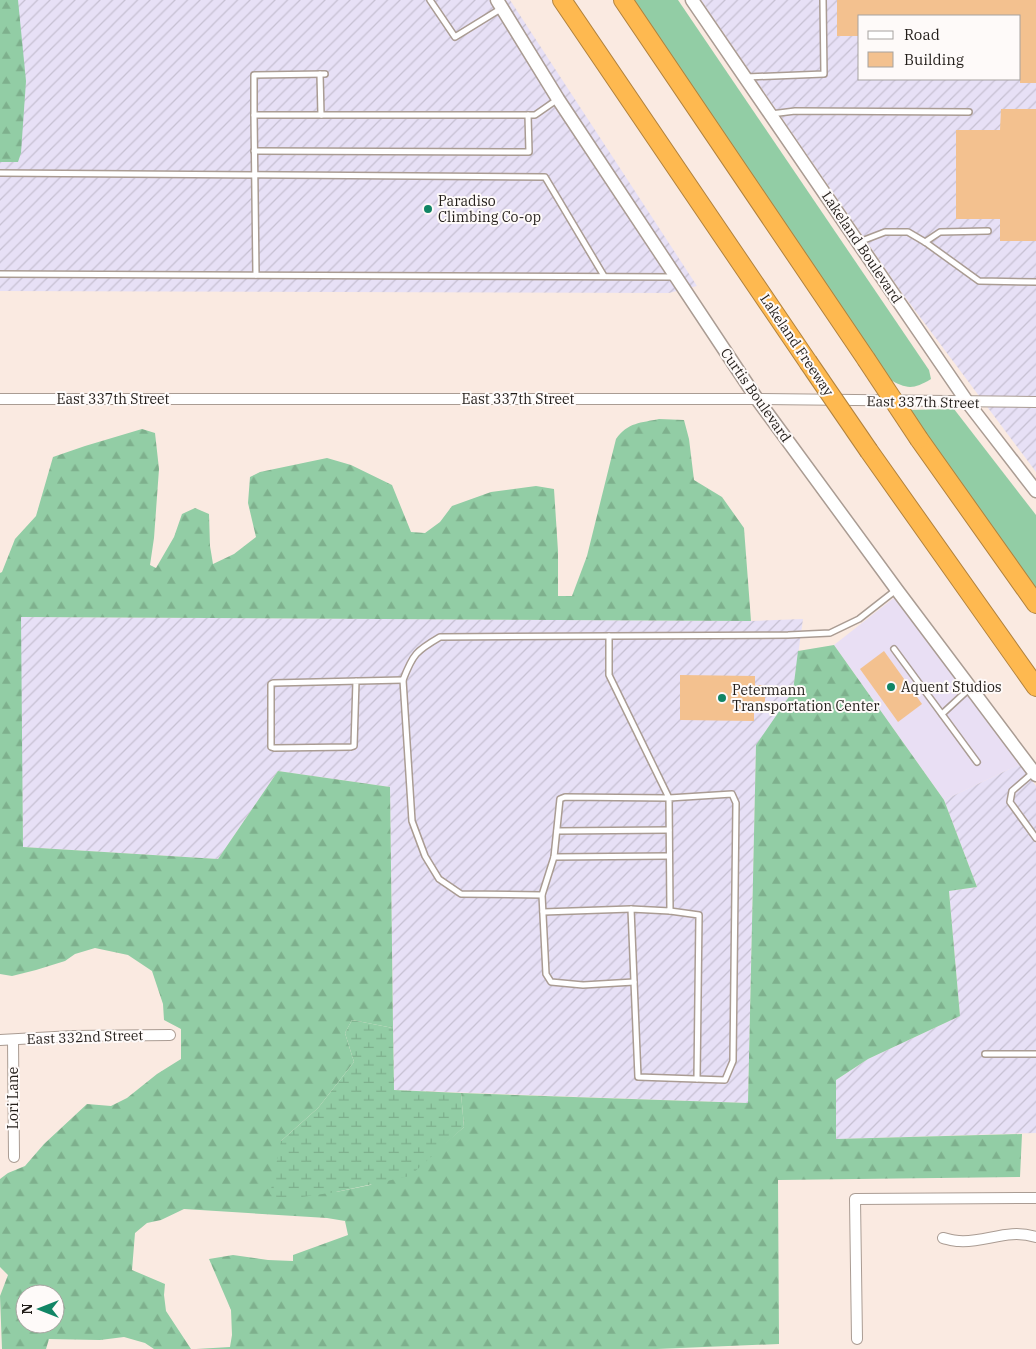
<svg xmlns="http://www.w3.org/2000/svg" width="1036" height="1349" font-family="'IBM Plex Serif',serif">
<defs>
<pattern id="industrial-furrows" width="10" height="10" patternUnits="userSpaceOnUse" patternTransform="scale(1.25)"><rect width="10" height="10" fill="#e7e0f6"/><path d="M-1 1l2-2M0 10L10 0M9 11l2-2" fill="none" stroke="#c6c0d2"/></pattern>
<pattern id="forest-firs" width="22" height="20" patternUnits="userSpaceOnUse" patternTransform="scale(1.25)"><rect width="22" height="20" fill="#92cda5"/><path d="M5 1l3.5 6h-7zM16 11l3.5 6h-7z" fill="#7eb08d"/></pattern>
<pattern id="wetland-marsh" width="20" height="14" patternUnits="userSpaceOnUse" patternTransform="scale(1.25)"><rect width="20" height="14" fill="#92cda5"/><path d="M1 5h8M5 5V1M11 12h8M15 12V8" fill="none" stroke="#7eb08d"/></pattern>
</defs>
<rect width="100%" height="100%" fill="#faeae1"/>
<path fill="#e9dff4" d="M895 597 1020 764 944 800 834 645Z"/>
<g fill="url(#industrial-furrows)" fill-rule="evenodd">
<path d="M0 0H510L697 286 669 293 0 291Z"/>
<path d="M701 0H1036V472L902 293ZM860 16H1020V79H860Z"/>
<path d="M20 617 751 621 803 619 793 691 756 746 748 1103 394 1090 390 787 278 771 218 859 23 847Z"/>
<path d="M1020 764 1036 786V1133L836 1139V1080L868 1059 960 1016 949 891 977 887 944 800Z"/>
</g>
<g fill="#92cda5">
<path d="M630 0H678L929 370 931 379C913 390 906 389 889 379Z"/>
<path d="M954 409 1036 515V590L909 410Z"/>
</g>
<g fill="url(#forest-firs)" fill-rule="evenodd">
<path d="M0 0H18L26 81 21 153 18 162H0Z"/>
<path d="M659 419 684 420 689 439 694 480 722 497 744 528 751 621 21 617 23 847 218 859 278 771 390 787 393 1028 352 1020 345 1033 354 1062 318 1108 281 1141 336 1192 370 1185 443 1145 464 1127 461 1093 748 1103 756 745 793 691 798 651 834 645 944 800 977 887 949 891 960 1016 868 1059 836 1080V1139L1022 1134 1020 1177 778 1180 779 1344 657 1349H196L230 1347 232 1335 231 1310 209 1259 233 1255 268 1260 293 1261V1255L348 1235 345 1221 327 1218 184 1209 161 1220 147 1223 135 1233 132 1270 165 1284 164 1295 166 1311 191 1349H154L145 1343 124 1337 100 1340 49 1339 46 1349H2L0 1296 8 1275 0 1267V1179L8 1173 25 1166 44 1144 87 1104 111 1106 127 1098 157 1074 181 1059V1029L164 1020 163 1004 152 971 128 955 95 948 75 954 65 961 36 970 12 976 0 974V573L2 572 15 539 36 516 53 457 85 446 142 429 155 433 159 469 154 538 150 565 156 568 174 537 182 514 195 508 209 514 210 546 213 564 234 554 256 537 248 503 250 477 260 472 327 458 351 465 392 485 411 532 425 533 440 522 452 506 491 492 536 486 554 489 558 551V596H572L587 556 616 439C628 422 641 423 659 419ZM25 1294H55V1324H25Z"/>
</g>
<path fill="url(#wetland-marsh)" d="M352 1020 393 1028 394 1090 461 1093 464 1127 410 1176 336 1192 282 1200 270 1194 281 1141 318 1108 354 1062 345 1033Z"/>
<g fill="#f3c18f">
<path d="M837 0H1036V83H1020V16H860V36H837Z"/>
<path d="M1001 109H1036V241H1000V219H956V130H1000Z"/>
<path d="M884 651 922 704 898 722 860 669Z"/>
<path d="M680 675 755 676V685H765V712H754V721L680 720Z"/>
</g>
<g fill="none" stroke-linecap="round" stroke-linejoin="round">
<defs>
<g id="service">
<path d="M430 0 455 37 502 8"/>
<path d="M320 74 321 115"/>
<path d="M746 77 824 74 823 0"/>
<path d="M771 114 795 111 969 112"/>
<path d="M254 115V75L325 74"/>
<path d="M254 151 529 152 528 115"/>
<path d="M0 173 545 177 604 276"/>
<path d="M859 242 885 232H908L925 242 979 281 1036 282"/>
<path d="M925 242 940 232 988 231"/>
<path d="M0 274 673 277"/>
<path d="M256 275 254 115H535L558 99"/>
<path d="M894 649 977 762"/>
<path d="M356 681 354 746 351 747 274 748 271 747V684L273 683 403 680"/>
<path d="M942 714 969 689"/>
<path d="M1034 772 1012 791 1010 802 1036 838"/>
<path d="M557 831 669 830"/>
<path d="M554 857 560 799 565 797 669 798 732 794 736 803 733 1061 725 1080 638 1077 631 909 670 911 669 798 609 675V636"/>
<path d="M542 895 461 894 439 879 425 856 412 821 403 680C413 654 416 651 440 637L788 635 830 633 859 619 896 590"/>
<path d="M670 911 699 915 697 1079"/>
<path d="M543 912 631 909"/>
<path d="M634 982 583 985 551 982 546 974 542 895 554 857 669 856"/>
<path d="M985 1054H1036"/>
</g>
<g id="minor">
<path d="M0 399H757L1036 402"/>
<path d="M0 1040 73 1036 170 1035"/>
<path d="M13 1040 14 1157"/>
<path d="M943 1238C948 1239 953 1241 959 1241 986 1243 1007 1228 1036 1237"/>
<path d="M857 1339 855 1199 1036 1198"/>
</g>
<g id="tertiary">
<path d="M497 0 558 99 757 399 897 590 1036 775"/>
<path d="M692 0 968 403 1036 491"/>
</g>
<g id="motorway">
<path d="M562 0 808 362"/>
<path d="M623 0 866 359"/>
<path d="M919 439 1036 604"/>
<path d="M869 451 1036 687"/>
</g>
</defs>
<use href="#service" stroke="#aa9c93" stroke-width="8"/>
<use href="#minor" stroke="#aa9c93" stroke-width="12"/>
<use href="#tertiary" stroke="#aa9c93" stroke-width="15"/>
<use href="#motorway" stroke="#b1823d" stroke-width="20"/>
<use href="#service" stroke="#fff" stroke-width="5"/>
<use href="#minor" stroke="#fff" stroke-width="10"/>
<use href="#tertiary" stroke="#fff" stroke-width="12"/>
<use href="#motorway" stroke="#feb950" stroke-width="18"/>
<defs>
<g id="motorway-bridge">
<path d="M866 359 919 439"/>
<path d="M808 362 869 451"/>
</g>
</defs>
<use href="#motorway-bridge" stroke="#b1823d" stroke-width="20" stroke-linecap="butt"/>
<use href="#motorway-bridge" stroke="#feb950" stroke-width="18"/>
</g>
<g fill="#118565" stroke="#fefaf9" stroke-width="2">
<circle cx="428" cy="209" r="5"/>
<circle cx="891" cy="687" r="5"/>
<circle cx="722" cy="698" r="5"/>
</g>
<g text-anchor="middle" stroke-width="4" stroke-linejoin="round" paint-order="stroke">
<g font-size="14" fill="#221d19" stroke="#fefaf9" text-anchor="start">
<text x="438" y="206">Paradiso<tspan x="438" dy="16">Climbing Co-op</tspan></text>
<text x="901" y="692">Aquent Studios</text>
<text x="732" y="695">Petermann<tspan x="732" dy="16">Transportation Center</tspan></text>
</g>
<g font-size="14" fill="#221d19" stroke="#fefaf9">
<text transform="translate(862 247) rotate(56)" y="5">Lakeland Boulevard</text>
<text transform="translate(797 345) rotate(56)" y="5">Lakeland Freeway</text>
<text transform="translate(756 395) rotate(55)" y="5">Curtis Boulevard</text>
<text x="113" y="404">East 337th Street</text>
<text x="518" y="404">East 337th Street</text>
<text transform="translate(923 402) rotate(1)" y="5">East 337th Street</text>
<text transform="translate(85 1037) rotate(-2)" y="5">East 332nd Street</text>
<text transform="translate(13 1098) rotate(-90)" y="5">Lori Lane</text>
</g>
</g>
<rect x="858" y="15" width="162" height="65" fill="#fefaf9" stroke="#a6a29f"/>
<rect x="868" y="31" width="25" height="8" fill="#ffffff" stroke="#a6a29f"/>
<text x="904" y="40" font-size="15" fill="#221d19">Road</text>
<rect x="868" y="52" width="25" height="15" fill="#f3c18f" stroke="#a6a29f"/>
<text x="904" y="65" font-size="15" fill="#221d19">Building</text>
<g transform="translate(40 1309) rotate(270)"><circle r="24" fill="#fefaf9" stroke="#a6a29f"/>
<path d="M0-4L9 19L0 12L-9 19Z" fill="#118565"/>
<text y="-8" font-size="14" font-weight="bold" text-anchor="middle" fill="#221d19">N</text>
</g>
</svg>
